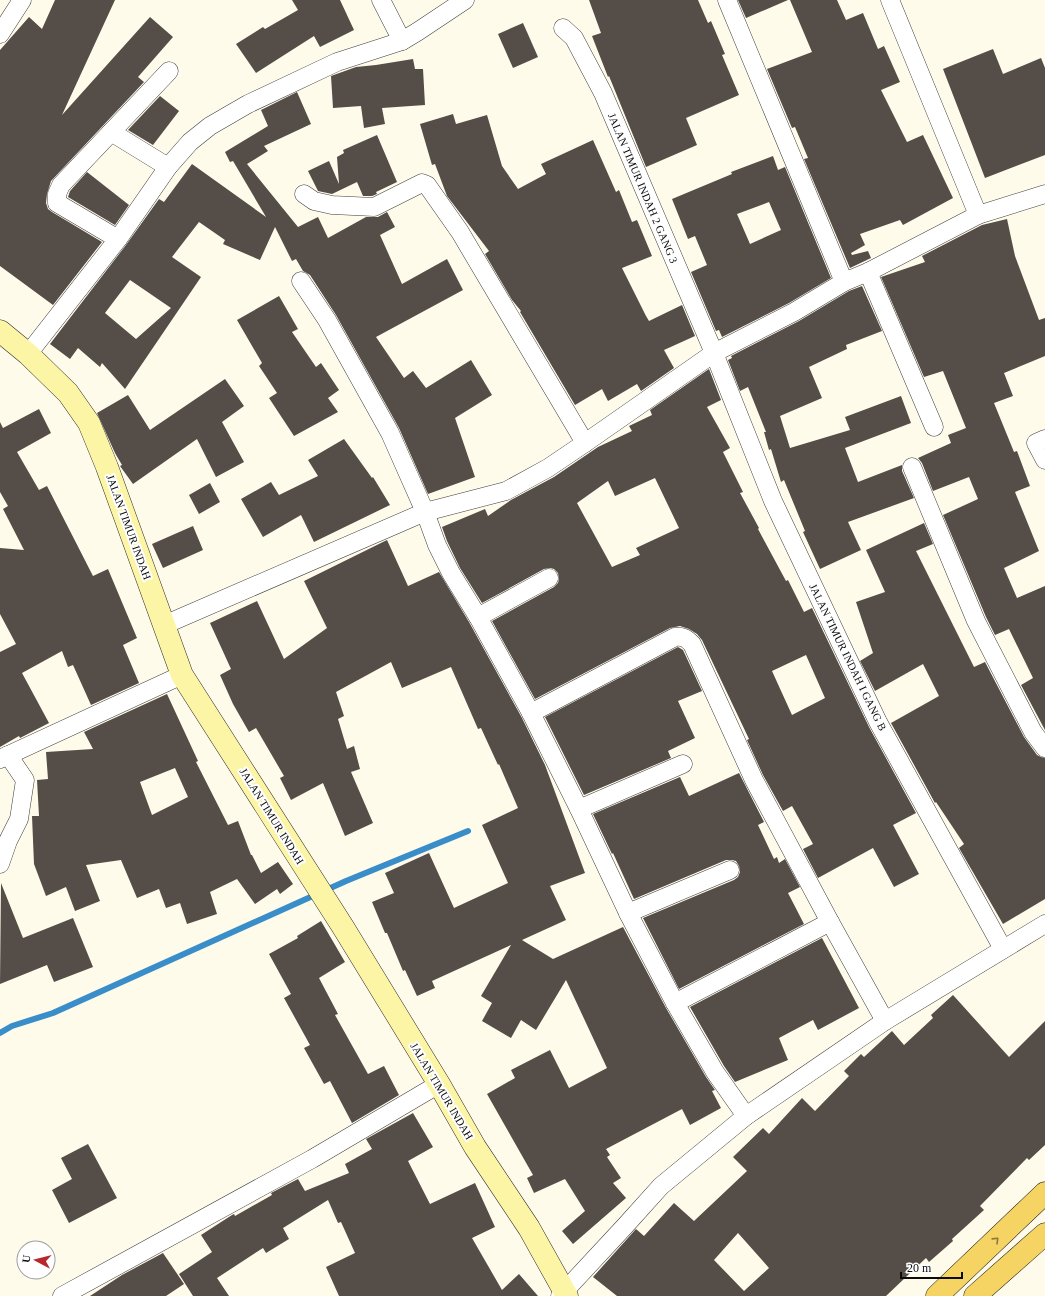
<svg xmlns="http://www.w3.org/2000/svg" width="1045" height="1296" font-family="'Times New Roman',serif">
<rect width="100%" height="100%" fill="#fffbea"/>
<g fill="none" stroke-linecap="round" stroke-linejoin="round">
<path stroke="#398eca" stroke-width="6" d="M0 1033 12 1026 53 1013 346 881 468 831"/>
</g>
<g fill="#544d48" fill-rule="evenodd">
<path d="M55 0H115L62 115 150 17 173 37 138 77 144 82 51 181 47 194 46 203 48 209 52 212 102 242 53 305 0 266V50L29 17 42 29Z"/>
<path d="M292 0H340L354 30 320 47 314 36 256 73 236 44 263 27 265 29 298 10Z"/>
<path d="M589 0H698L708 23 711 21 725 54 722 55 739 95 686 118 697 145 646 167 609 76 608 77 592 36 601 33Z"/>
<path d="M738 0H788L746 18Z"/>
<path d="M790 0H837L846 20 863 13 878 49 884 46 900 82 881 90 907 142 923 135 953 198 903 225 900 220 860 234 865 245 851 253 852 255 868 251 871 258 850 268 804 159 808 158 795 127 792 128 767 69 812 52Z"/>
<path d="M523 23 538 57 513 68 498 34Z"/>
<path d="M993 49 1003 74 1041 58 1045 68V155L985 178 943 69Z"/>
<path d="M413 59 415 69H423L425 105 382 108 385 124 364 128 361 106 333 108 331 76 356 67 376 65Z"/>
<path d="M297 92 311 124 264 146 268 151 247 164 298 227 318 217 328 238 366 217H378L387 212 395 227 380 235 402 284 447 259 463 290 376 337 404 378 413 371 426 388 471 360 492 395 455 418 475 477 428 494 399 428 336 315 310 275 303 271 296 259 292 261 275 227 260 260 223 244 225 240 199 222 172 257 201 277 125 389 102 363 100 367 78 348 70 359 50 344 126 245 159 199 164 202 192 164 266 217 233 161 230 162 225 152 268 126 261 110ZM130 280 171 308 136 339 105 313Z"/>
<path d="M160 96 179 111 153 145 128 130Z"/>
<path d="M453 114 456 124 487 115 502 166 518 189 546 174 541 164 593 140 616 192 619 190 632 222 637 220 652 256 622 268 646 316 649 321 682 305 695 336 664 350 674 368 641 391 637 384 608 401 602 389 575 405 520 312 521 311 512 300 485 254 489 251 447 196 435 164 432 165 420 124Z"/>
<path d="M377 135 397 182 376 192 377 194 372 196H363L357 182 332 194 318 191 308 171 329 161 339 184 337 157 344 153 343 150Z"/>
<path d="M773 156 778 170 785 167 831 278 789 303 722 337 719 330 716 331 691 272 707 265 695 236 688 239 672 199 732 174 731 172ZM769 202 781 230 750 244 737 214Z"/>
<path d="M87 172 129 205 115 225 68 197 70 191Z"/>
<path d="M1007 219 1015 256 1039 320 1045 318V356L1004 373 1013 396 994 403 1014 452 1017 451 1030 486 1015 492 1039 551 1004 568 1017 598 1045 586V730L1021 685 1033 678 1009 629 995 635 986 617 943 515 978 499 969 477 933 491 922 463 918 458 951 443 948 435 966 428 943 371 924 377 881 277 925 262 922 256 982 225Z"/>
<path d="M862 286 882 331 846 345 847 349 809 367 822 398 780 416 790 448 850 430 845 417 901 396 911 423 845 448 858 482 902 465V471L914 498 848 522 861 550 820 569 803 532 805 531 784 480 781 482 771 449 769 450 764 432H766L748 387 740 391 728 360 732 358 731 356 799 321 849 291Z"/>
<path d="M279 296 298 329 292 332 316 367 321 363 339 390 328 398 338 412 294 436 269 398 277 393 259 366 262 363 237 320Z"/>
<path d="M709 369 721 400 707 407 730 448 723 452 743 492 740 493 759 528 758 529 786 581 788 580 804 612 812 608 869 727 916 813 893 825 919 874 894 887 873 848 818 878 803 849 813 844 792 806 783 811 763 775 747 740 749 739 702 640 697 634 689 629 680 626 670 628 535 699 492 621 554 587 558 583 559 579 558 573 554 569 550 568 544 569 482 603 460 568 447 541 442 527 485 509 488 516 511 500 554 477 598 447 632 431 629 426 652 415 650 410ZM655 478 679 528 636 548 640 555 612 567 577 503 608 481 615 496ZM806 655 825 698 792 715 772 671Z"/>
<path d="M225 379 244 406 222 422 244 462 216 477 197 439 133 484 120 466 122 465 115 453 97 413 128 395 150 430Z"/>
<path d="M39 409 51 433 17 452 39 490 47 486 93 576 108 569 137 638 123 645 139 683 91 705 73 665 68 667 62 651 22 673 49 723 20 738 19 736 0 747V652L16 644 0 614V548L24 550 3 509 8 506 0 492V422L3 428Z"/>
<path d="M344 439 372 478 373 477 390 505 314 542 301 515 263 537 241 499 271 482 279 495 318 476 308 460Z"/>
<path d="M210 483 220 502 199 514 189 495Z"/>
<path d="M924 523 933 544 916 551 974 667 985 662 1024 737 1037 755 1041 757 1045 758V899L1003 924 959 848 964 844 936 802 935 803 891 723 939 696 923 664 875 691 860 661 873 653 856 602 885 592 866 550Z"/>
<path d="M193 526 203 550 163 568 152 544Z"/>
<path d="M387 540 408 586 439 572 469 622 522 718 545 765 585 873 550 886 566 920 522 940 553 959 623 927 666 1008 706 1077 715 1090 712 1091 721 1108 690 1125 682 1109 606 1149 610 1155 607 1157 621 1178 613 1183 626 1198 573 1244 562 1231 585 1211 565 1179 534 1193 527 1178 533 1175 487 1094 515 1078 511 1070 550 1050 569 1088 607 1068 566 980 536 1030 521 1020 511 1038 482 1021 492 1003 481 996 511 945 432 981 435 988 417 996 405 970 403 971 387 933H385L372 902 394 893 385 873 429 853 454 908 508 883 482 825 518 808 499 764 498 765 481 728 478 729 451 667 402 688 391 662 336 692 344 716 338 719 347 749 354 746 360 769 351 772 373 823 345 836 323 783 291 800 280 778 284 776 256 728 249 732 233 704 220 675 231 669 210 623 257 601 284 659 327 628 304 581Z"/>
<path d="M678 647 683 650 702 691 678 701 695 738 668 751 671 758 584 795 545 717Z"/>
<path d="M167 694 198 761 196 762 228 825 238 821 251 855H252L261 873 278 862 293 884 280 894 277 889 255 904 237 879 210 892 217 914 187 924 180 903 166 908 159 889 137 898 121 860 86 865 100 901 75 911 66 887 46 896 34 864 32 816H39L37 780 48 779 46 752 93 749 84 732ZM175 768 188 797 152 815 140 782Z"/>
<path d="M739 773 764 822 758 825 774 859 777 857 779 863 785 859 800 887 788 893 804 924 679 989 643 918 734 880 738 877 740 872 739 866 736 861 732 860H726L634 899 613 853 612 854 593 814 680 777 689 796Z"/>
<path d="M1 883 23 938 73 918 93 967 54 982 47 965 0 984Z"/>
<path d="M321 921 345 962 319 978 338 1014 335 1015 368 1074 384 1066 399 1095 352 1123 330 1081 324 1084 304 1048 310 1045 284 998 291 994 269 954 298 938 297 936Z"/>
<path d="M822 938 859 1008 818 1030 813 1020 779 1038 788 1060 735 1082 724 1066 690 1007Z"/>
<path d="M953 995 1009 1057 1045 1021V1145L1029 1160 1027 1158 980 1206 984 1210 952 1239 953 1241 929 1262 926 1258 886 1296H617L593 1277 636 1229 644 1236 674 1203 694 1221 747 1171 733 1157 763 1128 769 1134 802 1098 815 1111 849 1076 844 1071 861 1054 864 1057 892 1031 904 1045 933 1018 931 1015ZM738 1233 769 1268 744 1291 714 1260Z"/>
<path d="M413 1113 433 1147 408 1161 430 1204 475 1183 495 1227 472 1238 502 1290 519 1274 538 1296H339L326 1267 355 1253 341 1222 338 1223 328 1200 283 1228 289 1239 266 1253 263 1248 217 1278 229 1296H193L179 1274 212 1252 201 1235 232 1215 234 1214 235 1216 272 1195 271 1193 298 1179 305 1191 349 1173 345 1164 372 1149 366 1139Z"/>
<path d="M88 1144 117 1198 69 1223 52 1190 72 1179 61 1158Z"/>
<path d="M163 1253 184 1284 166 1296H90L122 1275Z"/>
</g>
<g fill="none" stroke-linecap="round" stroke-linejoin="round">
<defs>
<g id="street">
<path d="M381 0 402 41"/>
<path d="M727 0 844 282"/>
<path d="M890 0 978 215"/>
<path d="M563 28 574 38 603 93 714 353 773 501 878 722 1003 949"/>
<path d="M0 34 22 0"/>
<path d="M111 132 168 167"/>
<path d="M304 194 314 201 332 205 374 207 422 183 427 185 460 232 585 443"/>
<path d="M118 239 57 203V194L61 185 169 71"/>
<path d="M868 272 934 427"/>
<path d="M301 281 327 320 390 433 425 512 437 545 451 573 478 617 531 713 579 809 628 913 675 1003 715 1072 746 1116"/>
<path d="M28 354 118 239 168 167 190 142 210 126 248 104 337 62 402 41 417 32 465 0"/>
<path d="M1045 439 1036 443 1045 460"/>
<path d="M912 467 976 621 1033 732 1045 748"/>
<path d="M478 617 549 578"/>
<path d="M164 625 425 512 506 491 548 468 585 443 714 353 794 312 844 282 868 272 978 215 1045 194"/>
<path d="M531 713 675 637C683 636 686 638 692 644L754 780 830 922 885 1021"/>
<path d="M0 759 182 675"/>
<path d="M579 809 683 764"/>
<path d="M0 864 8 841 19 819 25 780 8 755"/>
<path d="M628 913 730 870"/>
<path d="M675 1003 830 922"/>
<path d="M62 1296 312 1159 439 1084"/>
<path d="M560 1296 625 1226 661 1186 746 1116 885 1021 1045 924"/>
</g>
<path id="secondary" d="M0 331 28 354 68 393 89 423 107 467 182 675 343 927 439 1084 475 1147 529 1228 567 1296"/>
<g id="primary">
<path d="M937 1296 1045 1193"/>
<path d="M975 1296 1045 1234"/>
</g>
</defs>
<use href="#street" stroke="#3e3e3e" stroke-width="19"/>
<use href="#secondary" stroke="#2d2d2d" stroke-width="23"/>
<use href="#primary" stroke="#1c1c1c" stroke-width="23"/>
<use href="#street" stroke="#fff" stroke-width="18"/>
<use href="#secondary" stroke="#fdf5a6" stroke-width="22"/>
<use href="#primary" stroke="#f6d463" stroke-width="22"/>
</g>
<defs><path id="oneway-chevron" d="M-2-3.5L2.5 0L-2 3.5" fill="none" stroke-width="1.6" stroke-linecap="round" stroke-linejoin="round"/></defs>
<use stroke="#8c7a3b" href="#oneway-chevron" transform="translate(996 1240) rotate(-44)"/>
<g text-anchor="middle" stroke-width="4" stroke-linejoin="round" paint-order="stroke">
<g font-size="11" fill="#0b0b0b" stroke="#fff">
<text transform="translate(643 188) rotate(67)" y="4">JALAN TIMUR INDAH 2 GANG 3</text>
<text transform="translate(129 527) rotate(70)" y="4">JALAN TIMUR INDAH</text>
<text transform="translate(848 657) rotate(64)" y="4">JALAN TIMUR INDAH I GANG B</text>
<text transform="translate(272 816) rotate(58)" y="4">JALAN TIMUR INDAH</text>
<text transform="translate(442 1091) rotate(59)" y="4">JALAN TIMUR INDAH</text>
</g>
</g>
<g transform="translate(36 1260) rotate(277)"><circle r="19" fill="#ffffff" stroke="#9d9d9d"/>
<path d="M0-3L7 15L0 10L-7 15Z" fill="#b8272b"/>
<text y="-6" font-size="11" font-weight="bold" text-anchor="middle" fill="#0b0b0b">U</text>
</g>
<path d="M901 1272v6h61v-6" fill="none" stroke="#0b0b0b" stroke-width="2"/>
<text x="907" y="1272" font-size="12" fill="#0b0b0b" stroke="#ffffff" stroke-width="3" paint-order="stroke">20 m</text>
</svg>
